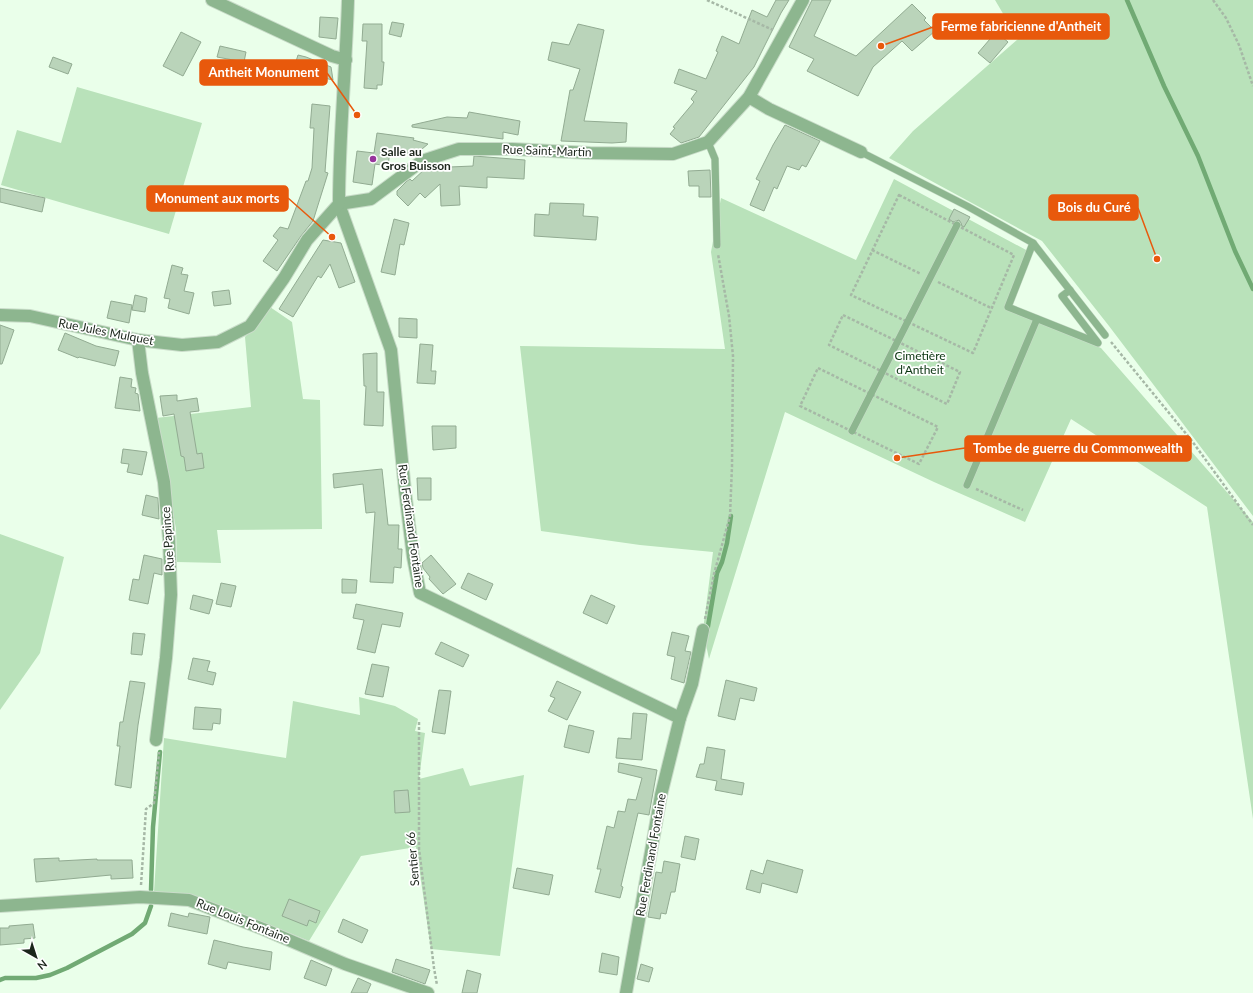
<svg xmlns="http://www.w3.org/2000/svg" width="1253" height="993" font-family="Lato,sans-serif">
<rect width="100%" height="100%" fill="#eaffea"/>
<g fill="#b9e2ba">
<path d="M995 0H1253V516L1109 326 1042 241 889 158 913 131 1018 39Z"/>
<path d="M77 87 202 123 169 234 1 185 17 130 61 143Z"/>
<path d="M894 179 1028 251 1005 308 1101 348 1253 522V819L1207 507 1071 419 1025 522 934 482 785 412 709 659 703 630 713 552 640 545 541 531 520 346 725 349 711 252 721 198 856 260Z"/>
<path d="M270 307 292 322 303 399 320 400 322 529 217 530 221 563 177 562 176 529 156 418 251 407 245 337Z"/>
<path d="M0 534 64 557 40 653 0 710Z"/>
<path d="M359 697 395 706 418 719 415 731 425 733 419 779 463 768 470 786 524 775 500 956 431 949 416 847 361 856 309 941 226 907 154 892 164 738 286 758 293 701 360 715Z"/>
</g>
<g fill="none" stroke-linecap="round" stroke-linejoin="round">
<g stroke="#71aa74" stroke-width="4.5">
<path d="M1127 0 1164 86 1198 156 1235 251 1253 289"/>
<path d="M707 632 717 573 722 562 727 543 731 516"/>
<path d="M151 890 153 827 160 752"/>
<path d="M0 980 5 978H36L50 975 67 968 132 934 145 923 151 906"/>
</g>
</g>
<g fill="#bad4ba" stroke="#92ab92">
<path d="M776 0H789L781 13 754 67 699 137 681 143 670 134 675 128 673 127 694 102 691 99 697 91 674 83 679 69 706 79 718 52 716 51 722 36 739 44 752 10 767 17Z"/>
<path d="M812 0H831L814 36 856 56 912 4 926 18 924 20 935 31 912 51 902 41 873 67 858 96 807 71 814 59 789 47Z"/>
<path d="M320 17 338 18 336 39 319 37Z"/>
<path d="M392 22 404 24 401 37 389 34Z"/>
<path d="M363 24H382V62H384L382 85H377V89L364 88 367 41H362Z"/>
<path d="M578 24 604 30 584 121 627 123 626 142 612 143 561 141 570 90H573L580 69 548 60 552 42 569 45Z"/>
<path d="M181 32 201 42 183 76 163 66Z"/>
<path d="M996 32 1008 42 990 63 978 53Z"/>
<path d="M220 46 246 52 244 62 217 57Z"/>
<path d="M298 55 306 57 331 67 333 80 293 71Z"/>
<path d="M53 57 72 64 68 74 49 67Z"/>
<path d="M312 104 330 106 325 172 328 173 313 221 301 236 277 271 263 261 278 240 273 236 280 227 288 229 306 181H308L312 168 314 128H310Z"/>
<path d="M469 112 520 121 518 135 503 132V139L412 127V125L447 117 467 118Z"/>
<path d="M785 125 820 141 806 167 802 165 799 170 787 166 777 189 774 187 764 211 750 205 760 181 756 179 773 145Z"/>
<path d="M377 133 414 138 413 140 428 144 416 154 390 151 388 166 375 164 372 185 353 182 357 151 374 153Z"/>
<path d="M474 156 525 160 524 179 487 177V188L459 186 460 205 441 206 440 184 425 198 420 193 408 206 397 195V191L407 181 410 179 412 181 426 168 473 166Z"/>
<path d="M710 170 711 197H699V186H689L688 171Z"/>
<path d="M0 188 45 198 42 212 0 202Z"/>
<path d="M550 203 584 204 583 216 598 217 596 240 534 236 535 214 549 215Z"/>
<path d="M954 209 970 217 964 227 962 226 961 223 959 220 953 222 949 219Z"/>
<path d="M394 219 409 223 404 245 400 244 395 275 381 272Z"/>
<path d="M323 240 341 243 355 282 339 288 330 264 321 278 318 276 293 317 279 309Z"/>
<path d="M172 265 183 268 181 274 188 275 184 291 194 293 189 314 168 308 170 299 164 298Z"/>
<path d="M229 290 231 304 214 306 212 292Z"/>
<path d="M135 295 147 298 145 312 132 310Z"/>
<path d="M111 301 132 305 129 323 107 318Z"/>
<path d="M399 318 417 319V338L399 337Z"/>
<path d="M0 325 14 330 2 364H0Z"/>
<path d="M65 333 96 346 119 351 115 366 79 357 78 358 58 350Z"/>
<path d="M420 344 433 345 431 371H436L435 384 417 383Z"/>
<path d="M377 353V392H384L383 426 364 425 366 386H364L363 354Z"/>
<path d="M120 377 132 379 131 387 136 388 135 393 138 394 140 411 115 408Z"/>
<path d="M177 395V401L197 398 199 411 190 412 197 454 202 453 204 468 186 471 184 457 181 456 174 414 163 416 160 396Z"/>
<path d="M432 426H456V448L433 450Z"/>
<path d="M123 449 147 452 142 475 127 472 129 464 121 463Z"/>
<path d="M382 469 388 525H399L398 549H402L401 568 394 567 393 583 370 582 375 512 366 513 363 484 334 488 333 474Z"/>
<path d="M417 478H431V500H418Z"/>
<path d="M146 495 158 498 159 519 142 515Z"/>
<path d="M144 555 162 559V575L154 573 148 604 129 600 133 579 139 580Z"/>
<path d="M431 555 456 584 443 594 429 579 430 577 423 568 422 563Z"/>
<path d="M468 573 493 584 486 600 461 588Z"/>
<path d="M342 579 357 580 356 593H342Z"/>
<path d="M221 583 236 586 231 607 216 604Z"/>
<path d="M193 595 213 600 209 614 190 609Z"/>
<path d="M591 595 615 606 607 624 583 613Z"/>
<path d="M356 604 403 613 400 627 382 624 375 653 357 649 364 620 353 618Z"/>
<path d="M672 632 689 636 685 651 691 652 684 683 671 679 675 657 667 655Z"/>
<path d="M133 633 145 634 142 655 131 654Z"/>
<path d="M441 642 469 655 463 667 435 654Z"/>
<path d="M193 658 210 661 207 671 216 673 213 685 188 679Z"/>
<path d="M372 664 389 667 383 697 365 694Z"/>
<path d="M726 680 757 688 754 701 740 698 735 720 718 716Z"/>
<path d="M130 681 145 683 138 725 131 788 115 785 120 746H117L120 722H123Z"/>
<path d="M557 681 581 692 567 720 548 711 555 698 550 696Z"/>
<path d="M439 690 451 691 445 734 432 732Z"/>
<path d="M195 707 221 709 220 724 213 723 212 730 193 729Z"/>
<path d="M633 713 647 714 642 760 616 758 618 738 631 739Z"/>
<path d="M569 725 594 731 589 753 564 747Z"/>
<path d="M707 747 725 750 721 779 744 783 742 795 715 790 717 781 696 777 700 764H704Z"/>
<path d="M619 763 657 770 649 815 638 813 621 886 623 887 620 898 595 892 601 869H597L607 826 614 828 618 811 625 812 628 799 636 800 642 778 618 772Z"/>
<path d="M408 790 410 812 395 813 394 791Z"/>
<path d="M685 836 699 839 695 860 681 857Z"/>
<path d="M59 858V861L97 859V860H132L133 878 111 879V875L36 882 34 859Z"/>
<path d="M767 860 803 870 797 893 762 883 760 893 746 889 751 870 763 874Z"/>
<path d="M664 861 680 864 675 892H671L666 914 661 913 660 919 648 917 656 872 662 873Z"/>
<path d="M517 868 553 875 549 895 513 888Z"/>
<path d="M289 899 320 911 316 923 309 920 307 926 282 916Z"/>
<path d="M171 913 188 917 189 913 210 917 207 934 168 926Z"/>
<path d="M343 919 368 930 362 943 338 932Z"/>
<path d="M33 924 35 938 24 939V943L0 945V928H9V926Z"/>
<path d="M214 940 243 947 272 952 270 970 228 962 226 969 208 964Z"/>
<path d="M602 953 619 957 617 975 599 972Z"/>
<path d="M396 959 430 970 425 984 392 972Z"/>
<path d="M311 960 332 969 326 986 304 978Z"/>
<path d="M641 964 653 968 649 982 637 979Z"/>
<path d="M467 970 481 974 477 993H462Z"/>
<path d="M358 978 371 984 367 993H351Z"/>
</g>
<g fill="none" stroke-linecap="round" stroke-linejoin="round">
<defs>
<g id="service">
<path d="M708 142 715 159 717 245"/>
<path d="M861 152 967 206 1033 243 1105 335"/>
<path d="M1033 243 1008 307 1098 343 1062 296 1070 290"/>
<path d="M852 431 957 225"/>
<path d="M967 485 1037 319"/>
</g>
<g id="minor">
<path d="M212 0 332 56 346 60"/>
<path d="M749 97 769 109 861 152"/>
<path d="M138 340 142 373 164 482 169 539 171 595 166 658 156 740"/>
<path d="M680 718 420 593 413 557 405 491 391 350 339 204 371 199 422 161 459 149H512L590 153 673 154 708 142 749 97 803 0"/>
<path d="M0 906 140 897 189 900 263 929 345 964 428 993"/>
<path d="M626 993 661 795 680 718 692 684 703 630"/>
</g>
<path id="tertiary" d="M0 315 30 316 138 340 182 345 218 342 250 326 284 278 307 240 339 204C339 136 346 68 348 0"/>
</defs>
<use href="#service" stroke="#c9dcc9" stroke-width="8"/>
<use href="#minor" stroke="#c9dcc9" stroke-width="14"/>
<use href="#tertiary" stroke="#c9dcc9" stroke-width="14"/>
<g stroke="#a6b8a6" stroke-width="2.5" stroke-dasharray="3 2" stroke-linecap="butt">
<path d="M707 0 773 30"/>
<path d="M1213 0 1226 18 1239 45 1253 86"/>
<path d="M899 195 1014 255 973 353 851 295Z"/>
<path d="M872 250 921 274"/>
<path d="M938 282 991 308"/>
<path d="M843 315 960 372 947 404 829 345Z"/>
<path d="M1111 342 1192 441 1253 525"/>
<path d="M818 368 938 427 919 464 800 406Z"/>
<path d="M976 489 1023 510"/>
<path d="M705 619 714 574 730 516 732 466 733 356 729 316 718 254"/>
<path d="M419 722V849L434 968 437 985"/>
<path d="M141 885 146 809 154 803 159 752"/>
</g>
<use href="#service" stroke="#8db68f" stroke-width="7"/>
<use href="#minor" stroke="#8db68f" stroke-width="12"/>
<use href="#tertiary" stroke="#8db68f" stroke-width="12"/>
</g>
<circle fill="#97359c" stroke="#fff" stroke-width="1.5" cx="373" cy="159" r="4"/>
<g text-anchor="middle" stroke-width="3.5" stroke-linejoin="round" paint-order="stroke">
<g font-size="12" fill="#1c261c" stroke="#fff">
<text transform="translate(547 151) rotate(2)" y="4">Rue Saint-Martin</text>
<text transform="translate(106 332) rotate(11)" y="4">Rue Jules Mulquet</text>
<text transform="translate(411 526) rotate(82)" y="4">Rue Ferdinand Fontaine</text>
<text transform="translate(168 539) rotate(-94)" y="4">Rue Papince</text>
<text transform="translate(651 855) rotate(-80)" y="4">Rue Ferdinand Fontaine</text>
<text transform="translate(413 859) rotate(-95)" y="4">Sentier 66</text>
<text transform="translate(243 921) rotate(22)" y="4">Rue Louis Fontaine</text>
</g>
<g font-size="12" font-weight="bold" fill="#1c261c" stroke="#fff" text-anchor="start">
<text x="381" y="156">Salle au<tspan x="381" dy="14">Gros Buisson</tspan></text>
</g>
<g font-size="12" fill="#0b3511" stroke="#fff">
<text x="920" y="360">Cimetière<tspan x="920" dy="14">d'Antheit</tspan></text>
</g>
</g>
<path fill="none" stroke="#e8590c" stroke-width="1.5" d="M881 46L933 27M357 115L327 73M332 237L288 198M1157 259L1138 208M897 458L965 448"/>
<g fill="#e8590c" stroke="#fff" stroke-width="1.5">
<circle cx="881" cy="46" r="4"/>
<circle cx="357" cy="115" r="4"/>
<circle cx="332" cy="237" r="4"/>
<circle cx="1157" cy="259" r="4"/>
<circle cx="897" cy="458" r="4"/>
</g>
<g fill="#e8590c" stroke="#e8590c" stroke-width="1.5">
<rect x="933" y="14" width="176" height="25" rx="4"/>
<rect x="200" y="60" width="127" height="25" rx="4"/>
<rect x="147" y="186" width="141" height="25" rx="4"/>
<rect x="1049" y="195" width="89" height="25" rx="4"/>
<rect x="965" y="436" width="226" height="25" rx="4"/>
</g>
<g font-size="13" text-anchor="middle" font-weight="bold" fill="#fff">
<text x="1021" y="31">Ferme fabricienne d'Antheit</text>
<text x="264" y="77">Antheit Monument</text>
<text x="217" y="203">Monument aux morts</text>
<text x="1094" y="212">Bois du Curé</text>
<text x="1078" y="453">Tombe de guerre du Commonwealth</text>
</g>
<g transform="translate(36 957) rotate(141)" stroke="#ffffff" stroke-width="3" paint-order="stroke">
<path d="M0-3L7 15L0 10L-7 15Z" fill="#1c261c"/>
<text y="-6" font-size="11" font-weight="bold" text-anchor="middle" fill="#1c261c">N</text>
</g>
</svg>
